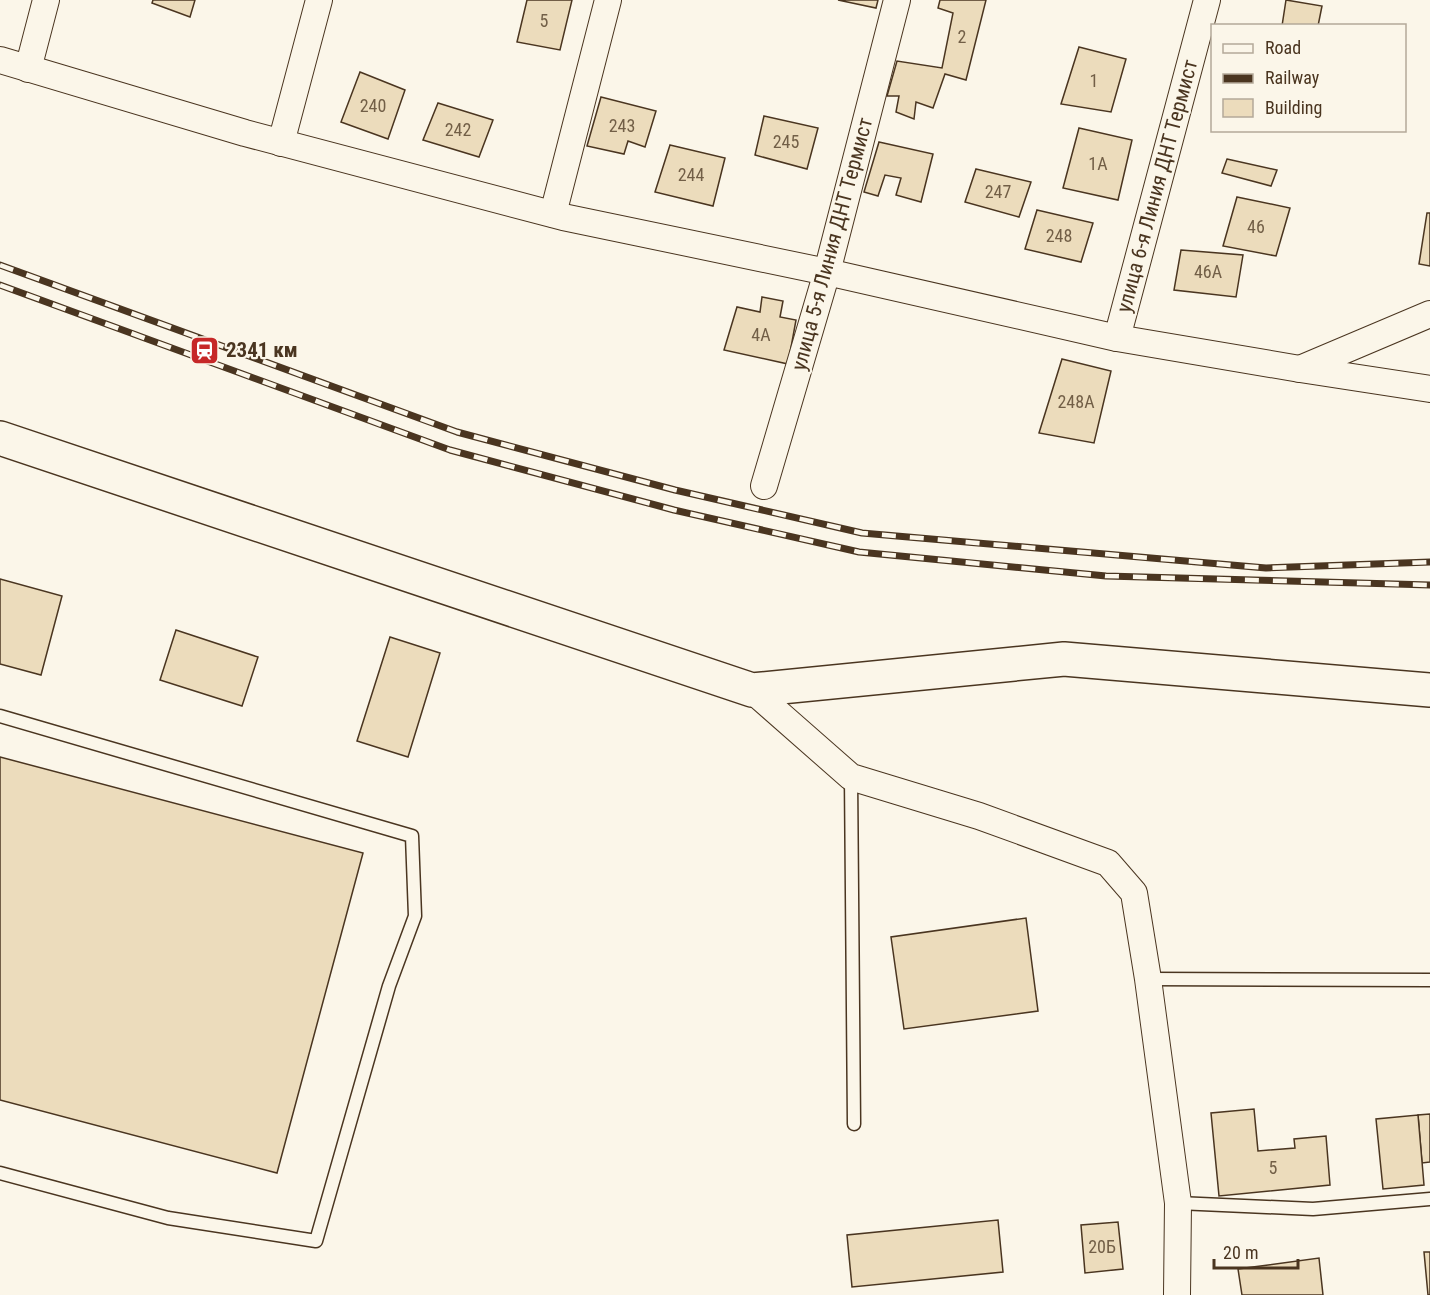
<svg xmlns="http://www.w3.org/2000/svg" width="1430" height="1295" font-family="'Roboto Condensed',sans-serif">
<rect width="100%" height="100%" fill="#fbf6e9"/>
<g fill="#ecdcbc" stroke="#4a3520" stroke-width="1.5">
<path d="M153 0H195L190 17 152 3Z"/>
<path d="M527 0H572L560 50 517 42Z"/>
<path d="M838 0H878L876 8Z"/>
<path d="M940 0H986L966 80 945 74 933 108 916 102 914 119 896 112 899 96H887L897 61 942 68 953 13 938 8Z"/>
<path d="M1286 0 1322 6 1318 26H1282Z"/>
<path d="M1079 47 1126 59 1111 112 1061 104Z"/>
<path d="M360 72 405 90 388 139 341 122Z"/>
<path d="M601 97 656 111 645 147 628 141 624 154 587 146Z"/>
<path d="M438 103 493 120 479 157 423 140Z"/>
<path d="M764 116 818 128 807 169 755 155Z"/>
<path d="M1079 128 1132 140 1118 200 1063 188Z"/>
<path d="M879 142 933 154 921 202 896 195 901 178 885 175 878 196 864 192Z"/>
<path d="M670 145 725 158 713 206 655 192Z"/>
<path d="M1227 159 1277 170 1271 186 1222 173Z"/>
<path d="M976 169 1031 182 1019 217 965 202Z"/>
<path d="M1237 197 1290 208 1276 256 1223 246Z"/>
<path d="M1037 210 1093 223 1081 262 1025 249Z"/>
<path d="M1427 213H1430V266L1419 264Z"/>
<path d="M1181 250 1243 255 1236 297 1174 290Z"/>
<path d="M762 297 783 301 780 317 796 320 788 364 724 350 737 307 760 312Z"/>
<path d="M1062 359 1111 371 1094 443 1039 433Z"/>
<path d="M0 579 62 596 41 675 0 664Z"/>
<path d="M176 630 258 657 242 706 160 680Z"/>
<path d="M390 637 440 653 408 757 357 741Z"/>
<path d="M0 757 363 853 277 1173 0 1100Z"/>
<path d="M1026 918 1038 1011 904 1029 891 937Z"/>
<path d="M1254 1109 1258 1151 1295 1148 1294 1139 1326 1136 1330 1185 1219 1196 1211 1113Z"/>
<path d="M1430 1114V1162L1422 1163 1418 1115Z"/>
<path d="M1418 1115 1424 1185 1383 1189 1376 1119Z"/>
<path d="M998 1220 1003 1272 852 1287 847 1235Z"/>
<path d="M1118 1222 1123 1269 1085 1273 1081 1225Z"/>
<path d="M1424 1252H1430V1295H1428Z"/>
<path d="M1319 1258 1323 1295H1242L1238 1269Z"/>
</g>
<g fill="none" stroke-linecap="round" stroke-linejoin="round">
<defs>
<g id="lane">
<path d="M0 716 412 836 415 916 389 986 316 1241 168 1218 0 1173"/>
<path d="M851 777 854 1124"/>
<path d="M1148 979 1430 980"/>
<path d="M1178 1203 1313 1209 1430 1199"/>
</g>
<g id="street">
<path d="M0 60 245 133 563 217 827 272 1117 338 1300 369"/>
<path d="M28 69 46 0"/>
<path d="M281 143 319 0"/>
<path d="M553 214 608 0"/>
<path d="M1430 314 1300 369 1430 389"/>
<path d="M1117 338 1207 0"/>
<path d="M764 486 827 272 897 0"/>
<path d="M752 690 851 777 979 816 1108 863 1134 893 1148 979 1178 1203 1177 1295"/>
</g>
<path id="secondary" d="M0 438 752 690 1064 659 1430 690"/>
</defs>
<use href="#lane" stroke="#4a3520" stroke-width="15"/>
<use href="#street" stroke="#4a3520" stroke-width="28"/>
<use href="#secondary" stroke="#4a3520" stroke-width="36"/>
<use href="#lane" stroke="#fbf6e9" stroke-width="12"/>
<use href="#street" stroke="#fbf6e9" stroke-width="26"/>
<use href="#secondary" stroke="#fbf6e9" stroke-width="33"/>
<defs>
<g id="rail">
<path d="M0 265 457 432 675 490 862 533 1266 568 1430 562"/>
<path d="M0 285 450 450 674 510 859 552 1106 576 1430 585"/>
</g>
</defs>
<use href="#rail" stroke="#4a3520" stroke-width="7"/>
<use href="#rail" stroke="#fbf6e9" stroke-width="4.5" stroke-dasharray="14" stroke-linecap="butt"/>
</g>
<defs>
<symbol id="station-square" viewBox="-11 -11 22 22"><rect x="-9" y="-9" width="18" height="18" rx="4" fill="#c62828" stroke="#fbf6e9"/><path d="M-3-6H3Q5-6 5-4V2Q5 4 3 4L4.5 6H3L1.5 4h-3L-3 6H-4.5L-3 4Q-5 4-5 2V-4Q-5-6-3-6ZM-3.5-4v3h7v-3ZM-3.5 1v1.5H-2V1ZM2 1v1.5H3.5V1Z" fill="#fff"/></symbol>
</defs>
<g fill-rule="evenodd">
<use href="#station-square" x="188" y="334" width="33" height="33"/>
</g>
<g text-anchor="middle" stroke-width="4.5" stroke-linejoin="round" paint-order="stroke">
<g font-size="18" fill="#725f47">
<text x="544" y="27">5</text>
<text x="962" y="43">2</text>
<text x="1094" y="87">1</text>
<text x="373" y="112">240</text>
<text x="622" y="132">243</text>
<text x="458" y="136">242</text>
<text x="786" y="148">245</text>
<text x="1098" y="170">1А</text>
<text x="691" y="181">244</text>
<text x="998" y="198">247</text>
<text x="1256" y="233">46</text>
<text x="1059" y="242">248</text>
<text x="1208" y="278">46А</text>
<text x="761" y="341">4А</text>
<text x="1076" y="408">248А</text>
<text x="1273" y="1174">5</text>
<text x="1102" y="1253">20Б</text>
</g>
<g font-size="21" fill="#4a3520" stroke="#fbf6e9">
<text transform="translate(1157 186) rotate(-75)" y="7">улица 6-я Линия ДНТ Термист</text>
<text transform="translate(832 244) rotate(-75)" y="7">улица 5-я Линия ДНТ Термист</text>
</g>
<g font-size="21" font-weight="bold" fill="#4a3520" stroke="#fbf6e9" text-anchor="start">
<text x="226" y="357">2341 км</text>
</g>
</g>
<rect x="1211" y="24" width="195" height="108" fill="#fbf6e9" stroke="#b4a999" stroke-width="1.5"/>
<rect x="1223" y="44" width="30" height="9" fill="#fbf6e9" stroke="#b4a999" stroke-width="1.5"/>
<text x="1265" y="54" font-size="18" fill="#4a3520">Road</text>
<rect x="1223" y="74" width="30" height="9" fill="#4a3520" stroke="#b4a999" stroke-width="1.5"/>
<text x="1265" y="84" font-size="18" fill="#4a3520">Railway</text>
<rect x="1223" y="99" width="30" height="18" fill="#ecdcbc" stroke="#b4a999" stroke-width="1.5"/>
<text x="1265" y="114" font-size="18" fill="#4a3520">Building</text>
<path d="M1214 1259v9h84v-9" fill="none" stroke="#4a3520" stroke-width="3"/>
<text x="1223" y="1259" font-size="18" fill="#4a3520" stroke="#fbf6e9" stroke-width="4.5" paint-order="stroke">20 m</text>
</svg>
